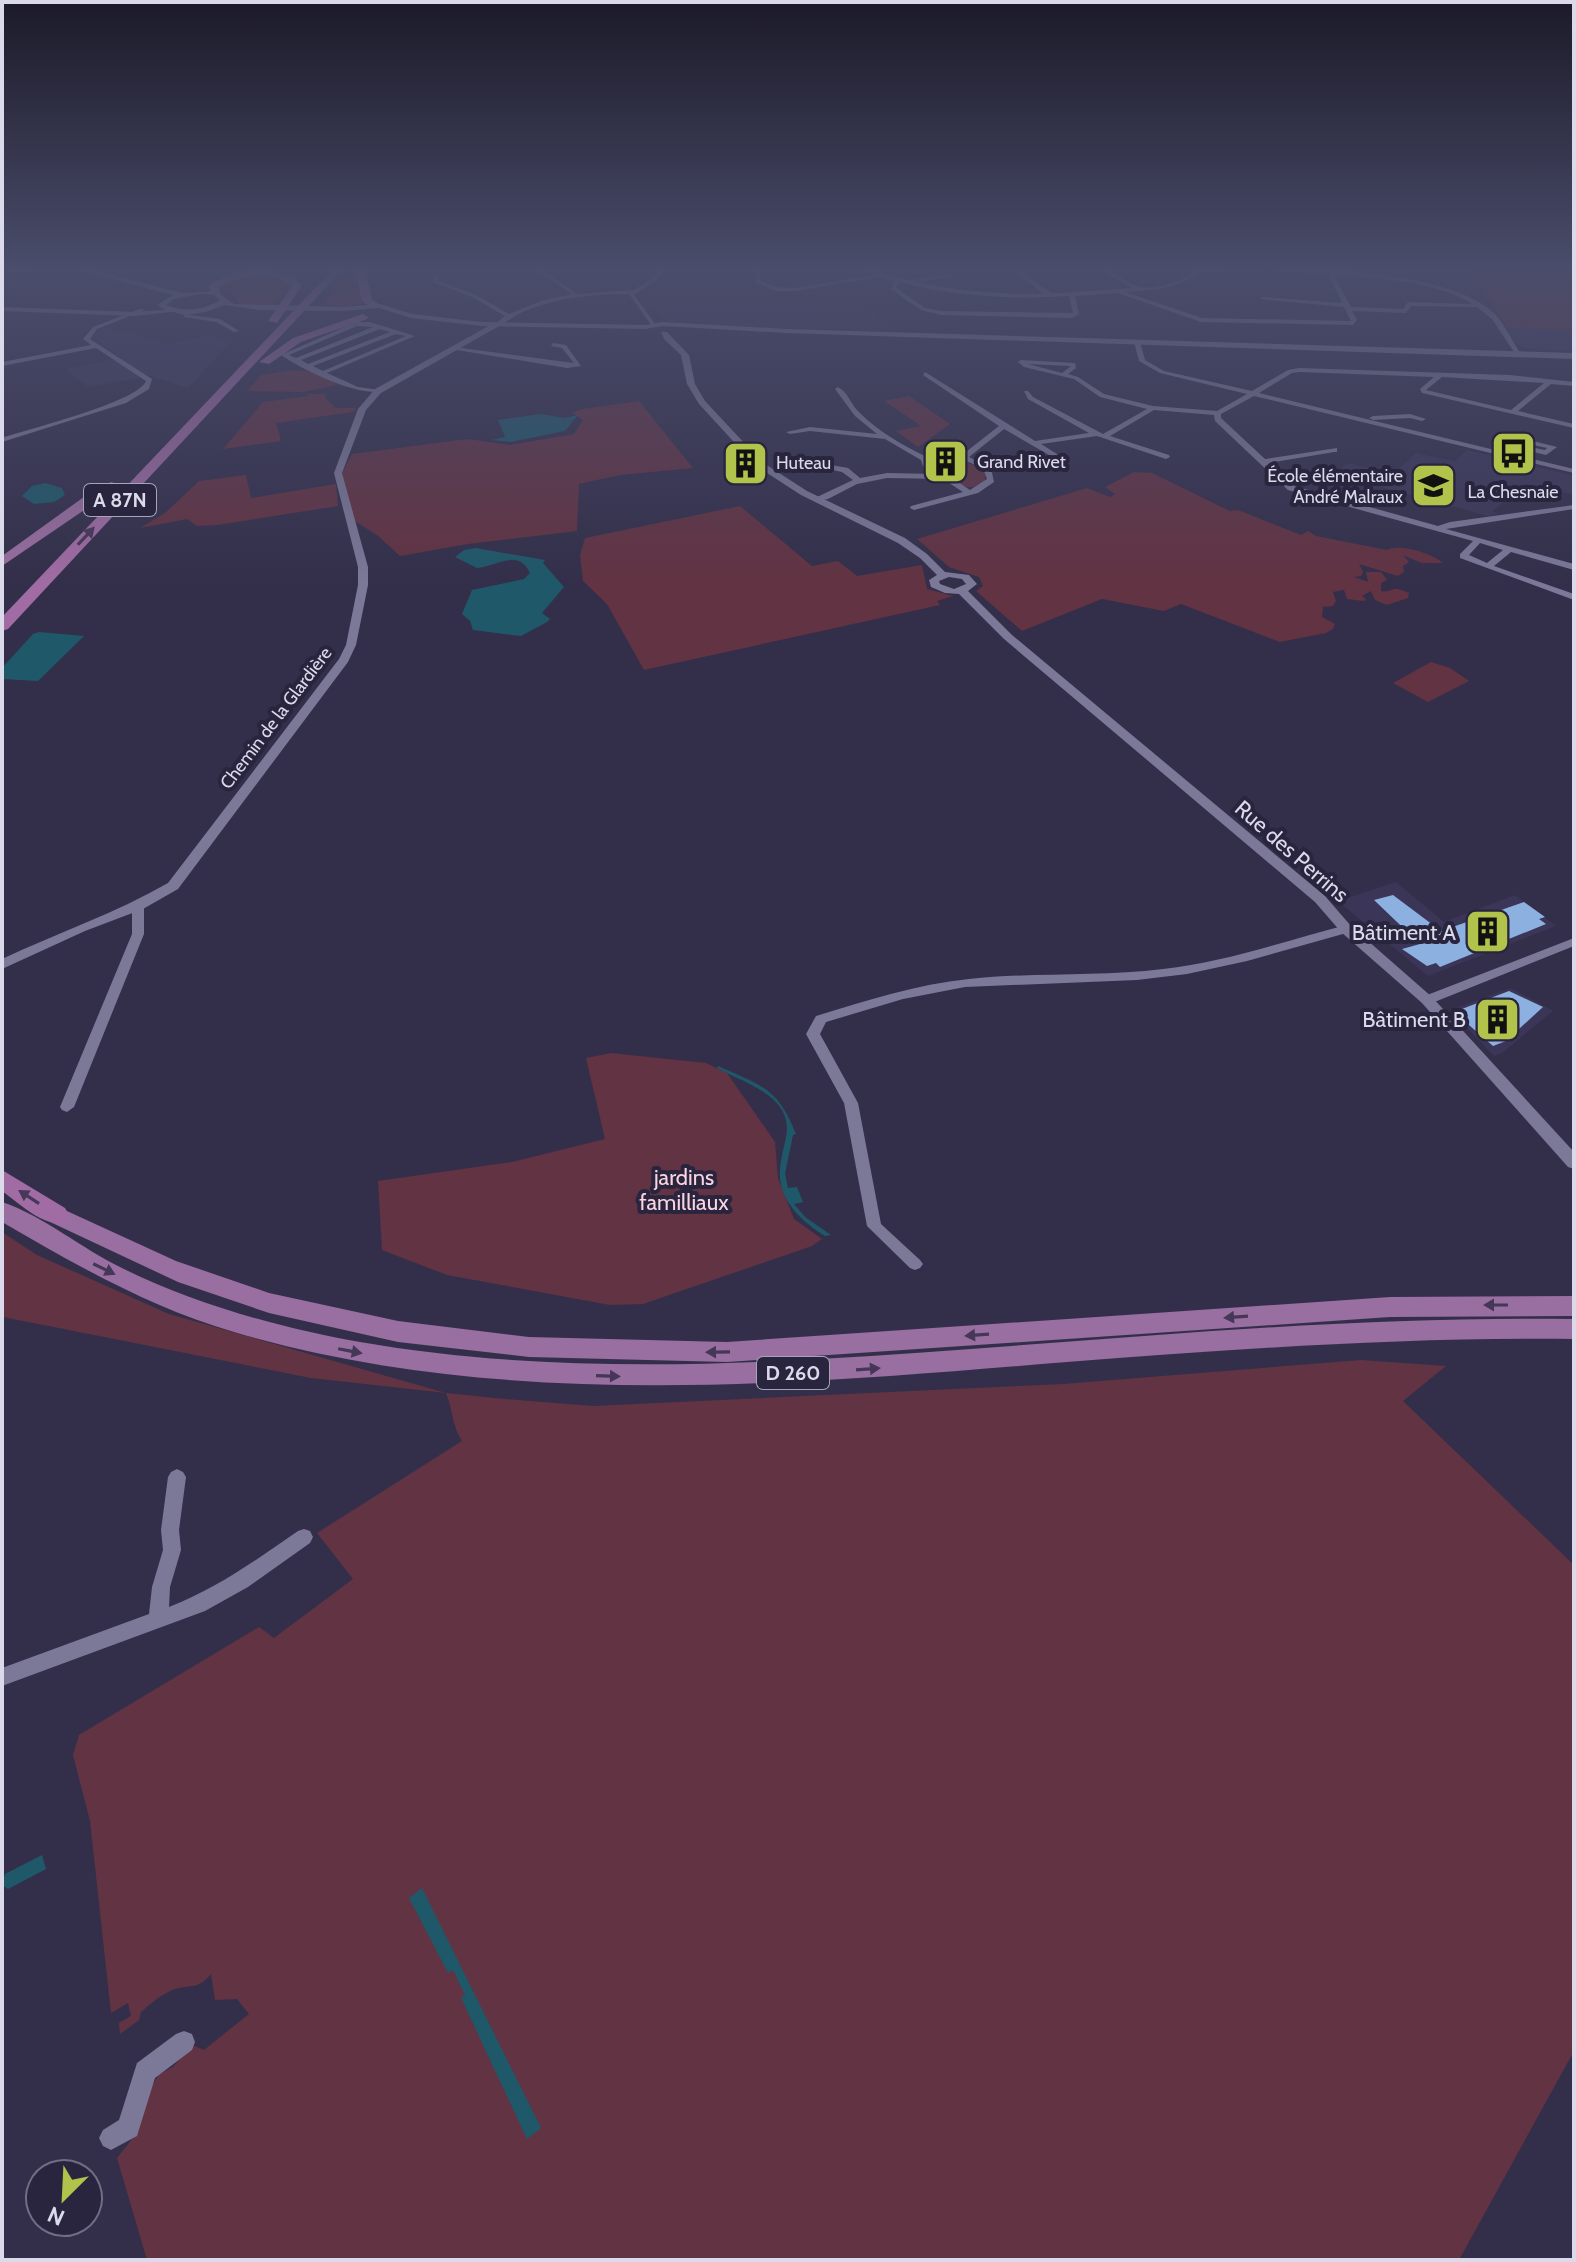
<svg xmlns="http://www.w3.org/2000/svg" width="1576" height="2262" font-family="Cabin,sans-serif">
<rect width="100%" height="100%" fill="#332f4a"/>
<g fill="#3b3657">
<path d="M649 302 867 308 895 330 684 326 667 321Z"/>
<path d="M105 326 115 332 134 333 165 345 210 335 222 340 233 339 188 388 151 376 88 387 65 369 122 358 92 337 93 332Z"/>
<path d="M1507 328 1574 330V351L1526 348 1516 344Z"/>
<path d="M1467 450 1574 476V495L1526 484 1493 511 1497 514 1488 516 1333 474 1349 463 1393 474 1416 453 1455 461Z"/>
<path d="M1396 882 1444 922 1515 895 1556 926 1428 976 1338 901Z"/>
<path d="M1511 988 1553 1011 1502 1053 1494 1056 1450 1010Z"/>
</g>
<g fill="#623342">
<path d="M1468 267H1574V330L1507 328Z"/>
<path d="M357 271 367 303 345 307 321 306 350 273Z"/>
<path d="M250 276 276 277 292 284 275 305H240L234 294 217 287 223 282Z"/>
<path d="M292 370 310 371 337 381 333 382 337 385 303 392 247 391 261 375Z"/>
<path d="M304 394H326L325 398 336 408H356L353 412 276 423 281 441 223 449 263 402 310 396Z"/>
<path d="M909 396 950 424 918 447 896 431 921 426 884 401Z"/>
<path d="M639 401 693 468 620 475 579 484 577 531 468 544 400 556 377 535 350 518 338 481 352 454 468 439 510 445 574 434 583 420 572 413 582 409Z"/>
<path d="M940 458 961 460 985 470V482C965 497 948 477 932 465V461Z"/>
<path d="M1134 472 1152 473 1230 511 1238 510 1301 535 1308 531 1316 536 1387 550C1397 543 1433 553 1443 563H1422L1403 555 1409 562 1403 566 1404 572 1398 576 1359 564 1363 572 1361 576 1354 577 1368 582 1366 572H1381L1387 580 1381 583V591C1393 593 1391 584 1409 593L1408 598 1387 605 1375 600 1371 591 1362 596 1366 599 1364 601 1347 599 1344 590 1333 592 1336 601 1333 606 1323 607 1322 617 1335 624 1333 629 1326 633 1280 642 1181 604 1164 611 1102 599 1022 631 976 591 983 586 979 577 949 567 917 539 1087 488 1110 497 1115 494 1105 487Z"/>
<path d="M246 475 251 498 336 484 338 506 217 525 197 526 187 519 140 528 165 513 199 481Z"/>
<path d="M740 506 812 566 838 561 857 576 922 565 927 589 953 596 937 601 940 605 644 670 607 604 583 581 580 555 585 538Z"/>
<path d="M1431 662 1450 668 1469 681 1428 702 1393 683Z"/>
<path d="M611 1053 706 1063 727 1073 775 1142 778 1178 794 1219 822 1239 812 1246 643 1304 610 1305 447 1275 382 1250 378 1181 512 1162 605 1139 586 1058Z"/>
<path d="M2 1232 37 1255 169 1314 446 1393 504 1399 593 1406 1063 1384 1361 1360 1446 1366 1403 1401 1574 1565V2051L1459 2260H147L117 2158 136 2134 146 2097 159 2074 173 2067 192 2045 204 2050 249 2014 237 1999 215 2000 211 1974C197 1990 193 1984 175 1989 163 1993 150 2004 141 2012L139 2020 120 2034 119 2023 131 2016 128 2003 111 2013 90 1821 73 1755 79 1735 259 1627 274 1638 353 1579 317 1533 462 1441C452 1426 453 1410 446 1393L311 1378 3 1317Z"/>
</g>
<g fill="#1f5869">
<path d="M541 414 564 418 578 415 565 431 510 442 492 440 505 437 498 420Z"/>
<path d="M45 483 62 488 65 495 54 502 34 504 22 496 32 486Z"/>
<path d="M476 548 545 560 543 563 564 587 542 613 550 619 547 622 521 636 473 630 470 621 462 614 472 590 524 579 530 573C518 548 497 566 477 568L455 557 464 550Z"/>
<path d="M39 632 84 636 38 681 2 679V668L33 634Z"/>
<path d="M718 1066C762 1086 777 1087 796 1134L793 1135 785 1174 788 1188 797 1187 803 1202 794 1204 805 1217 831 1235 825 1236C798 1219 774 1196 781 1161 784 1141 793 1126 780 1107 766 1088 737 1079 717 1068Z"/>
<path d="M42 1855 46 1869 8 1889 2 1885 5 1874Z"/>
<path d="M422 1888 541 2128 527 2139 461 1998 465 1995 453 1970 448 1973 409 1898Z"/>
</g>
<g fill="#8cb1e1">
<path d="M1393 895 1441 931 1524 902 1545 917 1539 919 1546 924 1440 967 1436 963 1427 966 1402 949 1420 944 1374 900Z"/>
<path d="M1509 991 1543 1007 1506 1041 1493 1046 1454 1012Z"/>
</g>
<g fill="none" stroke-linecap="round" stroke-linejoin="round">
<g fill="#7c7897" fill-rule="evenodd">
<path d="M55 267 52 269 2 272V268Z"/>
<path d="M532 267H539L577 294 634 290 654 277 662 267H668L658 279 634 295 655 324 652 326 629 294C596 294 561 297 530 309 518 313 508 321 497 327L495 324 505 316 472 297 433 282 434 276H438L439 281 476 295 509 314 541 301 572 294Z"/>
<path d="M754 267H760L761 281 777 287 796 288 874 275 855 267H863C922 287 981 295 1043 294L1019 275V273H1023L1051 293H1062L1132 288 1101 270 1088 267C1117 267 1122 284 1141 287 1158 290 1183 281 1196 270L1185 267 1212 269 1229 267 1212 273 1201 271C1180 289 1151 290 1125 292L1202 318 1351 321 1344 307 1260 299 1263 297 1342 303 1328 274 1230 267C1293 266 1448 269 1494 313 1505 324 1512 341 1521 354L1516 355 1492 319 1477 307 1411 306 1406 313 1352 311 1357 320 1353 325 1201 322 1118 293 1075 296 1079 314 1072 318 941 315 921 310 891 289 894 281 880 277 796 291H776L756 283ZM1334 275C1375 278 1437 281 1472 304L1408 302 1403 309 1351 307ZM899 282C955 296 1012 300 1069 296L1073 313 941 311 925 308 896 288Z"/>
<path d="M949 274 951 277 913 282 910 280Z"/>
<path d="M140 309 145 310 97 329 90 339 152 379 149 389 126 403 2 442V438C28 429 138 402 146 381L96 348 2 366V362L91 345 83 339 93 327Z"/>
<path d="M188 309 191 311 190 315 220 319 239 331 234 332 216 322 184 317 185 311Z"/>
<path d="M356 322H370L415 336 327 373 358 387 380 390V392C352 394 303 370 281 355ZM357 326 373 327 296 358 289 355ZM380 329 390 332 308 364 301 360ZM396 334 406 336 323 371 313 366Z"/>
<path d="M1137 340 1140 342 1145 360 1164 371 1252 391 1288 370 1299 368 1510 375 1574 382V386L1551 384 1518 411 1574 424V428L1422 393 1420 389 1434 377 1299 372 1292 373 1259 393 1574 469V473L1254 396 1221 414V418L1265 459 1337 448V452H1334L1269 463 1294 486 1438 526 1450 522 1574 505V509L1446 529 1574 564V570L1511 552 1494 566 1574 594V600L1460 558V554L1473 541 1288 490 1215 421 1214 415 1154 410 1110 436 1169 455 1170 457 1166 459 1097 436 1041 444 1057 454 1056 460 1049 463 1045 461 1049 455 1004 429 969 457 991 468 994 482 978 493 914 510 910 508 911 506 963 492 943 479 887 478 857 484 828 499 817 501V497L853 480 842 472 828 469V465H831L848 468 860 478 887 473 936 474 923 466 921 460 885 439 810 431 790 434 786 432 810 427 877 434 855 416 835 389 838 387C848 392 850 403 858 411 876 430 902 445 925 456L941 453 962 455 999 426 923 375 925 372 1035 441 1089 433 1028 399 1024 391H1028L1033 397 1103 434 1147 409 1100 397 1074 379 1024 367 1018 362 1021 360 1075 363 1076 368 1068 374 1078 377 1104 394 1153 406 1217 411 1247 394 1160 373 1139 361 1134 342ZM1028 364 1070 366V367L1062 373ZM1442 377 1544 383 1511 410 1426 390ZM941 458C957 457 971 461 984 471L987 479 970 490 930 463 929 460ZM1480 543 1503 550 1487 563 1469 555Z"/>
<path d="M553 343 566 345 581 366 567 368 451 349 454 347 574 363 562 348 551 346Z"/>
<path d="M1410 414 1426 419 1422 421 1410 418 1373 420 1369 418 1373 416Z"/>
<path d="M1529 440 1557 447 1546 455 1516 448 1495 449 1491 447 1516 444 1523 445ZM1533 445 1547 448 1545 450 1530 447Z"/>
<path d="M138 902 144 906V934L74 1107 67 1112 62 1110 60 1107 132 934V906Z"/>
<path d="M1346 925 1350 926 1352 929 1350 932 1247 961 1187 974 1137 980 965 987 903 999 826 1022 820 1034 858 1103 881 1224 920 1260 923 1264 920 1268 915 1270 910 1268 867 1226 844 1103 806 1034 816 1016C866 1001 917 984 969 979 1034 972 1099 977 1163 969 1226 962 1285 941 1346 925Z"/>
<path d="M1574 938V946L1432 1003H1422L1421 1000 1422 997Z"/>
<path d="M177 1469 183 1472 186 1477 179 1530 181 1550 170 1587 169 1607C216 1589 256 1560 298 1531L304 1529 310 1531 313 1537 310 1543 248 1587 205 1611 2 1686V1668L149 1614 152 1587 163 1550 161 1530 168 1477 171 1472Z"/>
<path d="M184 2031 192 2034 195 2042 192 2050 155 2078 137 2136 111 2150 103 2146 99 2138 103 2130 119 2120 137 2063 176 2034Z"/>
</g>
<g fill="#7c7897" fill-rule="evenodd">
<path d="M2 307 134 312 176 309 180 311 134 316 2 311Z"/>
<path d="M494 323 501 325 381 393 366 410 342 473 368 567V585L356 645 348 662 178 889 143 909 85 931 2 969V959C57 933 116 913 168 883L339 659 346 645 358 585V567L334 473 358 409 375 389Z"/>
<path d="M661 332H667L689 355 695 384 705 401 762 462 807 491 905 538 927 554 945 572 969 575 977 584 968 591 1012 635 1325 896 1351 926 1432 997 1574 1152V1169L1568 1167 1422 1003 1341 932 1315 902 1004 639 959 594 945 593 931 587 929 580 937 575 920 558 898 543 801 495 756 466 699 404 687 384 681 355 664 339ZM949 577 962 579 966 584 954 589 940 584 939 581Z"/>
</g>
<path fill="#7c7897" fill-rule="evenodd" d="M67 267H80L183 293 216 291 234 304 342 307 380 304 412 314 482 322 645 325 662 322 787 329 1574 353V359L787 333 662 326 645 329 482 326 411 318 379 308 342 311 259 310 224 305 206 312 185 315 165 310 157 305 173 295ZM199 294 214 295 220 300C204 310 184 313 166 305L174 299Z"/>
<g fill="#996ea0" fill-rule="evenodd">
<path d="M111 482 121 485 2 566V556L88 494Z"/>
<path d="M2 1202C44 1216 82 1249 122 1268 191 1303 284 1329 360 1342 561 1377 768 1364 971 1349 1172 1334 1372 1316 1574 1319V1339C1404 1337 1236 1349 1067 1362 790 1385 505 1411 234 1332 151 1308 76 1265 2 1222Z"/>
<path d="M56 1206 176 1261 269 1293 398 1321 529 1337 727 1342 1390 1297 1574 1296V1316L1390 1317 727 1362 529 1357 398 1342 269 1313 178 1282 48 1221 44 1215 48 1209Z"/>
</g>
<g fill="#a06ca3" fill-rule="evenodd">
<path d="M335 267H345L8 629 2 631V617Z"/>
<path d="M355 267H365L372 300 379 304V308H371L362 301Z"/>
<path d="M268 270 293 277 302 285 277 323 268 321 292 286C272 270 240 275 219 287L220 295 211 293 209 286C225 272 248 270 268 270Z"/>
<path d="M363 314 368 317 367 319 301 342 269 364 259 362 293 338Z"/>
<path d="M2 1170 65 1208 69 1215 65 1222C44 1228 19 1203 2 1191Z"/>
</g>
</g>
<defs><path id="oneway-solid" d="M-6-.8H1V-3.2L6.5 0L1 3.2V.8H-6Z" transform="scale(2)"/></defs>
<g fill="#473758">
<use href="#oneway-solid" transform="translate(86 536) rotate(-47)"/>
<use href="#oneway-solid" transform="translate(29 1197) rotate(-147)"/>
</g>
<g fill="#453757">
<use href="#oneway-solid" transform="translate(104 1269) rotate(26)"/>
<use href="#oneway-solid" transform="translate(1496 1305) rotate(180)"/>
<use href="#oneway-solid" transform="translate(1236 1317) rotate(176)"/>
<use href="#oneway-solid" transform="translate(977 1335) rotate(176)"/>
<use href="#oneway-solid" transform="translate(350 1351) rotate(11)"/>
<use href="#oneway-solid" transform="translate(718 1352) rotate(179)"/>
<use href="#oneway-solid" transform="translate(868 1369) rotate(-4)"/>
<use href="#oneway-solid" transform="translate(608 1376) rotate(2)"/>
</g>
<linearGradient id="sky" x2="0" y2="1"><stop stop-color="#1c1a29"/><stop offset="0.46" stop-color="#4a4d6b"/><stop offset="1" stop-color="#4a4d6b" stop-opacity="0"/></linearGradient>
<rect width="1576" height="584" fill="url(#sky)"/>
<defs>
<symbol id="bus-square" viewBox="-11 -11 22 22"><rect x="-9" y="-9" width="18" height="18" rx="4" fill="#b2c34c" stroke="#29253f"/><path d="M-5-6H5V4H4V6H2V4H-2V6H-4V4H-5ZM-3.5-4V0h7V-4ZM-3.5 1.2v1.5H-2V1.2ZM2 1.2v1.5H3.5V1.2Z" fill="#111"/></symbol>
<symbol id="building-square" viewBox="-11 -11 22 22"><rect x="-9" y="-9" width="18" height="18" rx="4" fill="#b2c34c" stroke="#29253f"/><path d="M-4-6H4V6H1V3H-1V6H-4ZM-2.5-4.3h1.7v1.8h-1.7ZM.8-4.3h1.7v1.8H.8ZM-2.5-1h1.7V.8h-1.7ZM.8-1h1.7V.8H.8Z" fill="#111"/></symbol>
<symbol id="school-square" viewBox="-11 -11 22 22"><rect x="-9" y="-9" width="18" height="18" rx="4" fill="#b2c34c" stroke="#29253f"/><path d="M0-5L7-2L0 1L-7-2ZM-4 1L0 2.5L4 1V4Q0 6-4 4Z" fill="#111"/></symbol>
</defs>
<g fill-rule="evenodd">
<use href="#bus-square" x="1488" y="428" width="51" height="51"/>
<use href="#building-square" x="920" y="436" width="51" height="51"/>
<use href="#building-square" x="720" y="438" width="51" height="51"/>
<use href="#school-square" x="1408" y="460" width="51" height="51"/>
<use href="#building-square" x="1462" y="906" width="51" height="51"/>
<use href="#building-square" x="1472" y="994" width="51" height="51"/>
</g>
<g text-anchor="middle" stroke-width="8" stroke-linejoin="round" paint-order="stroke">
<g font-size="18" fill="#dbdaeb" stroke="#29253f" text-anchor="start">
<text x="977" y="468">Grand Rivet</text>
<text x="776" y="469">Huteau</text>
<text x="1403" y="482" text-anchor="end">École élémentaire<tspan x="1403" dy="21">André Malraux</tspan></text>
<text x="1513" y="498" text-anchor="middle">La Chesnaie</text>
</g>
<g font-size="18" fill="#dbdaeb" stroke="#29253f">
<text transform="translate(276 718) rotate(-53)" y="6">Chemin de la Glardière</text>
</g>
<g fill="#29253f" stroke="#a6a4b7" stroke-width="2">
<rect x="84" y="484" width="72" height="32" rx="6"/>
<rect x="757" y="1357" width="72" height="32" rx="6"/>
</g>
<g font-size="20" font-weight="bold" fill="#dbdaeb">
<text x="120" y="507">A 87N</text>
<text x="793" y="1380">D 260</text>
</g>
<g font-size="22" fill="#dbdaeb" stroke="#29253f">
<text transform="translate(1292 851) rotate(41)" y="8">Rue des Perrins</text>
</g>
<g font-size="22" fill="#dbdaeb" stroke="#29253f" text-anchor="end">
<text x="1456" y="940">Bâtiment A</text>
<text x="1466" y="1027">Bâtiment B</text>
</g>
<g font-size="22" fill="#fad4df" stroke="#29253f">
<text x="684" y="1185">jardins<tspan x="684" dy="25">familliaux</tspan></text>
</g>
</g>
<rect width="1576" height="2262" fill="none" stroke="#dbdaeb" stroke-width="8"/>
<g transform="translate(64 2198) rotate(204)"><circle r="38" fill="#29253f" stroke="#706d84" stroke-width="2"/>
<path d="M0-6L14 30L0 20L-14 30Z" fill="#b2c34c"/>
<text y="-12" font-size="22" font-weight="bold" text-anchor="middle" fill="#dbdaeb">N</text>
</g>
</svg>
